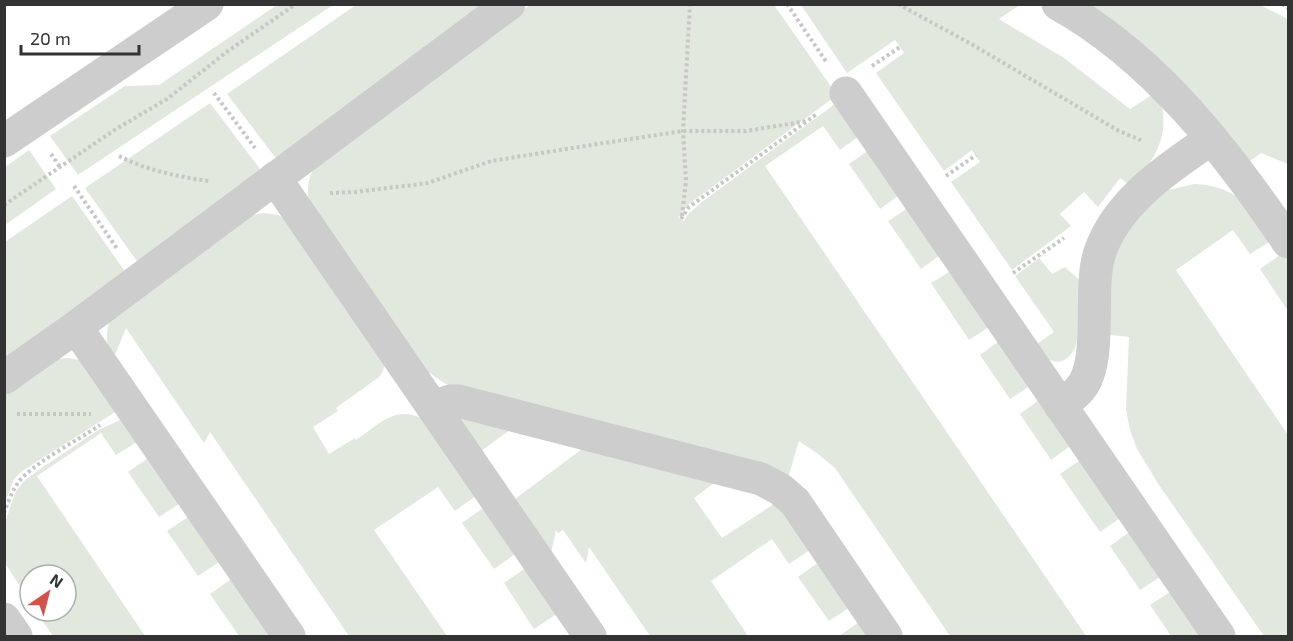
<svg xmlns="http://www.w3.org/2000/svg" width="1293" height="641" font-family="'Exo 2',sans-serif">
<rect width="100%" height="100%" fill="#fff"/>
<g fill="#e1e8dd">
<path d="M277 5H333L78 175 50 136 125 86 159 85Z"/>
<path d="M356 5H491L278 161 227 94Z"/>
<path d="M530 5H774L837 95 689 204 678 218 684 221 688 214 702 202 839 101 862 134 840 150 823 126 765 166 1086 636H950L835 468 818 454 799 441 787 481 460 390 444 383 424 369 309 206C306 175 310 171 331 149Z"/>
<path d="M801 5H1020L999 19 1064 58 1130 109 1158 91C1172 133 1158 154 1132 187L1120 178 1098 207 1084 192 1060 214 1071 226 1012 270 951 182 980 162 972 150 944 171 876 73 904 53 895 40 847 73Z"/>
<path d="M1077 5H1260L1288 19V164L1261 153 1250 161Z"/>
<path d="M210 103 263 173 139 264 85 188Z"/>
<path d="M872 148 902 193 880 209 849 164Z"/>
<path d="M29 150 56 189 5 225V167Z"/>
<path d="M1194 184C1239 186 1248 207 1274 239L1250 254 1233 230 1176 270 1288 435V636H1264L1159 485 1137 449 1130 430 1126 410 1129 337 1103 334 1112 257 1135 218 1164 191Z"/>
<path d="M72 196 126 273 5 363V242Z"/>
<path d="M911 206 943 253 921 269 888 221Z"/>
<path d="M264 213 278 215 290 221 385 362 383 371 379 377 336 408 338 411 313 427 329 454 355 438 356 440C380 424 395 405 423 419L477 495 455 511 438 487 374 530 447 636H349L210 432 204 443 126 328 113 360C105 345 106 333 110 318L246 216Z"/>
<path d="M1283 253 1288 262V311L1260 269Z"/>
<path d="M1039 258 1052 274 1065 267 1084 284 1076 345C1066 370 1047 364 1034 346L1054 332 1015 276Z"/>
<path d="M954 269 992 325 969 340 931 283Z"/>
<path d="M1002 339 1033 384 1010 399 980 355Z"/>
<path d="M68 358 80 360 120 409 22 471 14 479 5 503V389L56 359Z"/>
<path d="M1042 398 1073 444 1051 460 1020 414Z"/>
<path d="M455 416 514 427 477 454Z"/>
<path d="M125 418 137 442 116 455 101 433 37 476 145 636H53L36 611H66V575H30V602L5 563V523L15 493 24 481 43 467 100 429Z"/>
<path d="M586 446 718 480 694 498 722 538 777 502 813 548 789 564 772 539 711 581 748 636H650L589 547 586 563 563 530 558 533 556 530 550 558 511 502Z"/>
<path d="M151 456 182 502 159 517 128 472Z"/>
<path d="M1083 458 1123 516 1100 532 1060 474Z"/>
<path d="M486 506 518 552 494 569 462 523Z"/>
<path d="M191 515 222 560 198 576 167 531Z"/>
<path d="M1132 530 1163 575 1140 590 1110 546Z"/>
<path d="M822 560 853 605 829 621 798 577Z"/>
<path d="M527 567 558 613 534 629 504 583Z"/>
<path d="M234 577 272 633 266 636H239L210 594Z"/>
<path d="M1173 590 1203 636H1171L1150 605Z"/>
<path d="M862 620 873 636H839Z"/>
</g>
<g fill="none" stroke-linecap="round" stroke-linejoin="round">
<g stroke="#c7c7c7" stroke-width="4" stroke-dasharray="3 3" stroke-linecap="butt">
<path d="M787 4 827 63"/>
<path d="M898 4 973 45 1119 131 1143 141"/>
<path d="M1282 4 1288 8"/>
<path d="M872 66 900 47"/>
<path d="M214 93 255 148"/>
<path d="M51 154 60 167"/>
<path d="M119 156C146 170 179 177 209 181"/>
<path d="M946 176 976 155"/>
<path d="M74 186 118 250"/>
<path d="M330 193 355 192 428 183 491 161 604 143 683 131H746L807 121"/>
<path d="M4 205 113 131 167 99 228 51 296 4"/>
<path d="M682 216 686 181 683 131 690 4"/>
<path d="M681 219 689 207 817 114"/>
<path d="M1013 273 1064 238"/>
<path d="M17 414H91"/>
<path d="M4 513C8 502 13 488 21 479 40 459 77 441 100 425"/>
</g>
<g stroke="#cdcdcd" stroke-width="33">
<path d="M1058 4C1155 58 1227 152 1288 242"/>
<path d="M846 93 1219 636"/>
<path d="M4 141 207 4"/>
<path d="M275 178 590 636"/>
<path d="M76 327 289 636"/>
<path d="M4 378 76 327 509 4"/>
<path d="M1060 405C1066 401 1073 397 1078 391 1105 365 1087 289 1100 252 1117 202 1168 168 1211 139"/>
<path d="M433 407 450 401H458L761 479 780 489 795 502 886 636"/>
<path d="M4 619 16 636"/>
</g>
</g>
<rect width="1293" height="641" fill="none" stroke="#333333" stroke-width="12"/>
<g transform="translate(48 593) rotate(35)"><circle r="28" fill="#ffffff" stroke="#adadad" stroke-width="1.5"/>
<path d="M0-4.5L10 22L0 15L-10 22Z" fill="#d4504a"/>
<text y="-9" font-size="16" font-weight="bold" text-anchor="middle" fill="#333333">N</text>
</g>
<path d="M21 45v9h118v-9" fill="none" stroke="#333333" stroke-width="3"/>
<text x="30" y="45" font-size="18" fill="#333333" stroke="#ffffff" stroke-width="4.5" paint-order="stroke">20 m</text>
</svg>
